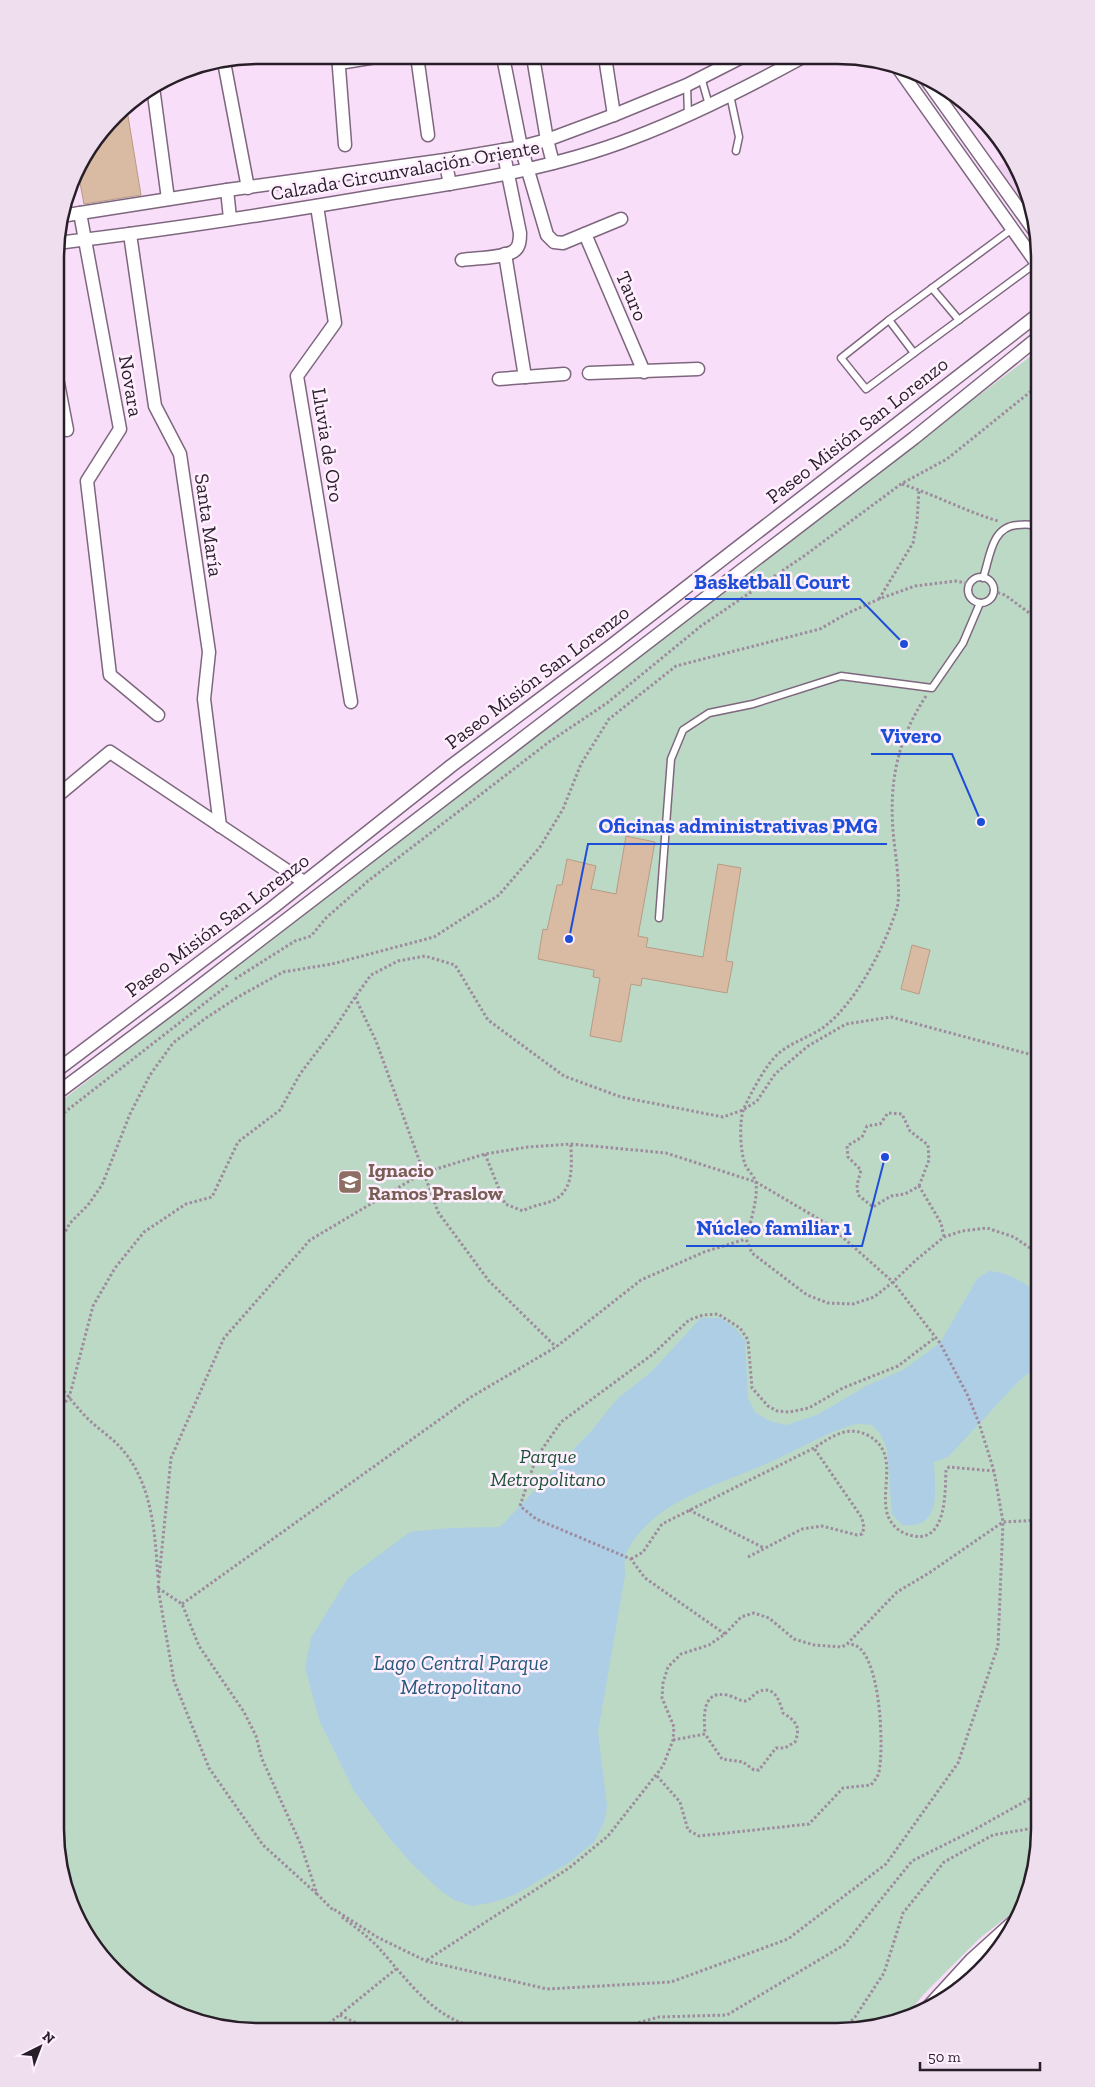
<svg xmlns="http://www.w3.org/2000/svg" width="1095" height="2087" font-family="'Zilla Slab',serif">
<rect width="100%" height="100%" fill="#f8def8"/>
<path fill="#f0d0f0" d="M1013 159 1029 193 1033 218 995 167Z"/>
<path fill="#bcd9c6" d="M1040 349V1843L1026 1902 980 1938 924 1994 902 2021 838 2032 231 2030 180 2016 124 1982 89 1942 66 1894 55 1830 56 1105 837 503Z"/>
<path fill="#adcee5" d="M989 1271C1008 1272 1025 1283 1040 1294V1363L1018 1382 948 1457 934 1462C935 1490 943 1529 902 1525L892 1514 887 1449 881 1435 872 1425C868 1425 862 1423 857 1424 834 1428 794 1452 770 1462 725 1483 668 1496 636 1537 624 1553 624 1557 625 1576L598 1732 607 1806 604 1823 594 1842 570 1862 516 1894 494 1902 473 1906 454 1900 440 1890 413 1865 392 1841 354 1791 320 1722 305 1668 311 1638 348 1578 410 1532 449 1528 500 1527 593 1429 617 1399 651 1372 701 1318H721L736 1329 745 1340 748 1399 756 1413 770 1421 786 1425 817 1415 868 1385 903 1370 940 1343 977 1279Z"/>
<g fill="#d9bba3" stroke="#b79b85">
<path d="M126 104 141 195 84 204 77 167Z"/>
<path d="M626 836 655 842 638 936 648 938 646 947 703 957 718 864 741 868 726 961 733 962 727 993 642 978 641 986 631 984 621 1042 590 1036 600 978 593 977 594 970 538 959 543 929 547 930 557 885H562L567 859 596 866 591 889 616 894Z"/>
<path d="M912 945 930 950 919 994 901 989Z"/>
</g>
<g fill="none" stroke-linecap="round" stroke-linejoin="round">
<defs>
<g id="service">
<path d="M701 77 709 105"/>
<path d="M687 85 688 115"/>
<path d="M730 95 739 137 736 151"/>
<path d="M1012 229 889 320 914 353 1036 263"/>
<path d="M932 288 959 320"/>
<path d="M889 320 841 358 866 389 914 353"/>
<circle cx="981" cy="590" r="13"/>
<path d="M983 578C990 558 991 527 1017 525 1027 524 1032 524 1040 529"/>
<path d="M659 918 671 759 683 730 709 713 753 704 841 676 932 688 963 643 980 603"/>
</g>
<g id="minor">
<path d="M338 55 345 145"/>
<path d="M417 56 428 135"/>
<path d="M503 57 521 147 547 235 554 242 563 243 621 219"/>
<path d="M533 57 547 140 553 163"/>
<path d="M605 57 614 115"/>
<path d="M224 62 248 188"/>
<path d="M339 63 382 56"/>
<path d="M896 65 1040 268"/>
<path d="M923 75 1036 233"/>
<path d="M153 87 168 199"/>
<path d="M445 160 450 184"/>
<path d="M227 190 230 218"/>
<path d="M317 206 335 323 297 376 351 702"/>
<path d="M80 213 120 429 87 481 110 675 158 715"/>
<path d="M61 216 227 190 445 160 521 147 547 140 614 115 687 85 740 58"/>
<path d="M130 234 155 406 180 454 209 652 204 699 220 826"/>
<path d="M585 234 644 372"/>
<path d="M57 243C167 230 277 213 387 194 470 181 553 169 633 138 691 116 746 88 801 58"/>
<path d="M505 254 525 377"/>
<path d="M462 260C475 258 504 258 514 251 520 247 520 239 520 233L503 150"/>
<path d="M589 373 698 369"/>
<path d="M57 378 67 430"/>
<path d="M499 379 564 374"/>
<path d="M56 797 110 752 304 882"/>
<path d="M56 1071 272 908 451 766 612 645 1040 313"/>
<path d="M56 1094 178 1003 914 438 1040 336"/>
</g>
<path id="tertiary" d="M930 2008 973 1961 1015 1923"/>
</defs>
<use href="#service" stroke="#7e677e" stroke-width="9"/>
<use href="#minor" stroke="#7e677e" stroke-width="15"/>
<use href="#tertiary" stroke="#7e677e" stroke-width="19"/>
<g stroke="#9e8b9e" stroke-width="3" stroke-dasharray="2.5 2.5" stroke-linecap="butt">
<path d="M902 484C935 495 965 511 998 521"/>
<path d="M993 591 1005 595 1040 621"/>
<path d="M879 599 913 543 917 521 919 490"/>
<path d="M926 696C896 742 888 786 894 841 896 858 901 893 897 908 885 946 856 1003 824 1027 810 1037 792 1042 779 1053 766 1064 751 1093 744 1108 739 1120 740 1151 745 1164 747 1170 755 1176 756 1183 758 1200 750 1223 746 1239L752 1253 807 1295 828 1303 853 1304 874 1297 893 1282 916 1260 944 1237 962 1231 987 1228 1014 1237 1040 1255"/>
<path d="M235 979 295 941 311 936 326 918 368 881 549 742 607 703 701 626 804 556 901 484 947 459 1040 384"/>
<path d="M355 997 376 1041 438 1212 489 1281 556 1347"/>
<path d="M56 1119 228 985"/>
<path d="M485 1154 505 1204 523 1211C535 1204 548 1204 556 1199 575 1187 571 1162 571 1144"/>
<path d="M919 1186 929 1160 928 1145 910 1131 902 1114 888 1113 880 1124 867 1126 862 1137 847 1146 848 1157 861 1170 857 1185 858 1195 873 1207 891 1196 905 1194 919 1186 941 1223 944 1237"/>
<path d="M56 1354 60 1331 56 1262 60 1241 70 1223 88 1205 102 1185 130 1114 150 1075 173 1043 206 1018 238 997 283 972 332 964 434 937 499 895 540 847 563 809 581 764 609 719 676 666 820 629 846 614 879 599 915 586 956 581 970 584"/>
<path d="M55 1379C66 1394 77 1408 90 1421 100 1430 112 1438 121 1448 153 1484 155 1534 158 1579"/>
<path d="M55 1413 69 1398 93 1306 115 1268 144 1232 186 1204 212 1197 238 1142 280 1110 300 1074 335 1028 355 997 371 975 398 961 425 956 455 965 488 1020 564 1076 621 1097 723 1117 743 1110 757 1101 775 1074 808 1046 846 1024 891 1017 1040 1057"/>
<path d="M689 1510 764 1548"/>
<path d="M748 1557 802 1529 822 1526 857 1535 862 1534 864 1528 862 1518 814 1448"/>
<path d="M631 1559 643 1552 662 1524 814 1448C831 1437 848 1424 869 1436 902 1454 876 1496 890 1520 895 1529 903 1534 914 1536 947 1542 945 1491 946 1470L949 1467 994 1471"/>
<path d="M158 1588 182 1604 199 1646 244 1712 256 1736 262 1759 301 1845 317 1894 333 1910"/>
<path d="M182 1604 471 1397 556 1347 641 1280 704 1252 746 1239"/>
<path d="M725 1634 645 1578 631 1559 536 1519 520 1506 536 1458 561 1422 653 1354 689 1320 703 1315 718 1314 740 1328 748 1340 752 1388 768 1406 777 1411 789 1412 809 1408 843 1388 898 1366 936 1337"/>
<path d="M673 1740 705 1734C704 1718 701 1690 727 1695 733 1696 740 1701 745 1701 751 1700 753 1694 758 1692 774 1684 780 1701 783 1713 796 1721 801 1727 795 1742L785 1748H776L759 1770H754L743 1762 722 1759 705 1734"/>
<path d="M657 1776 680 1802 688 1830 699 1836 809 1824 843 1788 871 1785C874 1781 878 1777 879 1772 884 1747 881 1657 855 1645 855 1645 848 1644 848 1644"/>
<path d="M317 1894 263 1845 209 1768 174 1681 158 1588 171 1458 224 1338 310 1240 423 1173 485 1154 528 1147 571 1144 666 1153 756 1182 829 1225 893 1282 940 1343 968 1396 979 1423 994 1471 1003 1522 998 1646 958 1763 886 1864 788 1939 671 1982 547 1989 426 1961 377 1937 332 1908"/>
<path d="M342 1917C354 1926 367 1936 377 1946 400 1971 421 2002 451 2018 473 2031 499 2025 522 2031"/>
<path d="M427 1960 569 1868 608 1836 663 1766 673 1740 674 1727 662 1698 663 1683 668 1667 681 1654 709 1645 725 1634 741 1617 754 1613 769 1618 794 1639 814 1645 842 1647 847 1644 897 1592 929 1573 1003 1522 1040 1520"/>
<path d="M340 2015 358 2024 365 2031"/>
<path d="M321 2030 396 1969"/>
<path d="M615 2031 619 2028 659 2017 727 2015 844 1945 912 1861 972 1831 1040 1793"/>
<path d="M841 2032 855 2017 884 1973 903 1913 944 1862 993 1835 1040 1827"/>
</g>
<use href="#service" stroke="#fff" stroke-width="6"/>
<use href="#minor" stroke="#fff" stroke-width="12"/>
<use href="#tertiary" stroke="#fff" stroke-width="16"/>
</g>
<defs>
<symbol id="school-square" viewBox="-11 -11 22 22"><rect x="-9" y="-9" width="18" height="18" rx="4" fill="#8d6e63" stroke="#ffefff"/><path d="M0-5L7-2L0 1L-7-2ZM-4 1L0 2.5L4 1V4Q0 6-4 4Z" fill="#fff"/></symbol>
</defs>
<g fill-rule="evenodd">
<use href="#school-square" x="336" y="1168" width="28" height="28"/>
</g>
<g text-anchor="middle" stroke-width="5" stroke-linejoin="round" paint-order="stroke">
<g font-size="20" fill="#281e28" stroke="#ffefff">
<text transform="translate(405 170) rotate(-10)" y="7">Calzada Circunvalación Oriente</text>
<text transform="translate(632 296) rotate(67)" y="7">Tauro</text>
<text transform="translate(131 386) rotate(80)" y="7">Novara</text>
<text transform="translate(857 430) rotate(-38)" y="7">Paseo Misión San Lorenzo</text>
<text transform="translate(328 445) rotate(81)" y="7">Lluvia de Oro</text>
<text transform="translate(209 525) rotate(82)" y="7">Santa María</text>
<text transform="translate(537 677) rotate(-37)" y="7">Paseo Misión San Lorenzo</text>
<text transform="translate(217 925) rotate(-37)" y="7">Paseo Misión San Lorenzo</text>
</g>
<g font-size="20" font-weight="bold" fill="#785e54" stroke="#ffefff" text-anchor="start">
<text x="368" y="1177">Ignacio<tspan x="368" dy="23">Ramos Praslow</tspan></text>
</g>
<g font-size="20" font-style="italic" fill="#1e5536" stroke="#ffefff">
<text x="548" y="1463">Parque<tspan x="548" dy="23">Metropolitano</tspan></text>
</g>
<g font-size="21" font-style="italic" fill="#245a7a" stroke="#ffefff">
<text x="461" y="1670">Lago Central Parque<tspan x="461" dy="24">Metropolitano</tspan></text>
</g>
</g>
<path d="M0 0H1095V2087H0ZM258 64H837A194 194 0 0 1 1031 258V1829A194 194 0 0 1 837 2023H258A194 194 0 0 1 64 1829V258A194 194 0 0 1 258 64Z" fill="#eedeee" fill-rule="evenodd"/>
<path fill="none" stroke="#281e28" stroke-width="2.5" d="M258 64H837A194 194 0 0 1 1031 258V1829A194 194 0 0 1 837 2023H258A194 194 0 0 1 64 1829V258A194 194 0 0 1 258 64Z"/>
<path fill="none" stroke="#1d4ed8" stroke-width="2" d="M904 644L860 599H685M981 822L952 754H871M569 939L588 844H887M885 1157L862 1246H686"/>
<g fill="#1d4ed8" stroke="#ffefff" stroke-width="2">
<circle cx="904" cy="644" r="5"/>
<circle cx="981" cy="822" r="5"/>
<circle cx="569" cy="939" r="5"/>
<circle cx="885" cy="1157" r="5"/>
</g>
<g font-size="21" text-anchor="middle" font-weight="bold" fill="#1d4ed8" stroke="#ffefff" stroke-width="5" stroke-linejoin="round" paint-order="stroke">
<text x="772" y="589">Basketball Court</text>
<text x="911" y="743">Vivero</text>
<text x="738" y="833">Oficinas administrativas PMG</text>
<text x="774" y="1235">Núcleo familiar 1</text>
</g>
<g transform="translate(40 2047) rotate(42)" stroke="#ffefff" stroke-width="4" paint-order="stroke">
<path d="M0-4L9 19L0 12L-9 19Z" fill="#281e28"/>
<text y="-8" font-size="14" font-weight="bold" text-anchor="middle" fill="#281e28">N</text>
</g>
<path d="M920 2062v8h120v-8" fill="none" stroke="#281e28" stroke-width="2.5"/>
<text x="928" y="2062" font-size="15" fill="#281e28" stroke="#ffefff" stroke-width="4" paint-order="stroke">50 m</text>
</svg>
